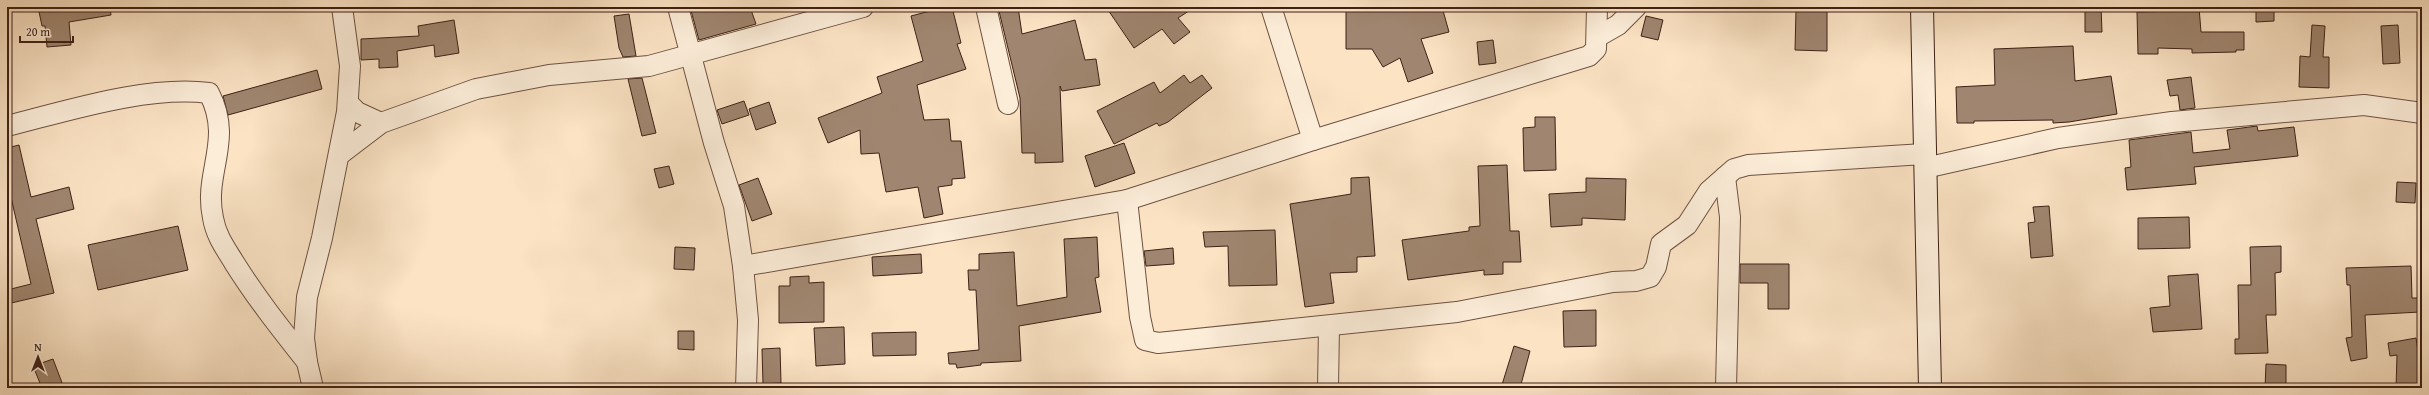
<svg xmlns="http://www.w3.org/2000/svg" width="2429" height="395" font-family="'Gentium Book Plus',serif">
<rect width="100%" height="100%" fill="#fbe3c4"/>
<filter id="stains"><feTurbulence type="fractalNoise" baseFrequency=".005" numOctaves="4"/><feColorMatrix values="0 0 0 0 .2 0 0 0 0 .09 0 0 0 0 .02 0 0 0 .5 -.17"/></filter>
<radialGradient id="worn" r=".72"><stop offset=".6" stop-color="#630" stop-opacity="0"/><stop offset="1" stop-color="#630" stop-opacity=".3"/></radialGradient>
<g fill="#a08670" stroke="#3e2116">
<path d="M38 7H110L111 15 69 22 71 45 47 47 45 26H42Z"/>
<path d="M690 7H750L756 24 699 40Z"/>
<path d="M945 7H952L961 43 957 44 966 69 917 85 924 120 949 119 951 141H961L965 178 952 179V185L938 187 943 214 924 218 918 187 886 192 879 153 861 154 860 130 828 143 818 118 882 93 877 77 923 61 911 16Z"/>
<path d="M998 7H1018L1022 34 1075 20 1085 60 1096 59 1100 85 1062 91 1060 86 1063 162 1035 163V153H1022L1020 98Z"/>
<path d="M1106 7H1195L1178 18 1190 32 1174 44 1162 29 1134 48Z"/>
<path d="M1346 7H1442L1449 32 1421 39 1433 73 1408 82 1400 58 1383 67 1372 49H1346Z"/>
<path d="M2085 7H2101L2102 32H2085Z"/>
<path d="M2182 7H2199L2201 32H2244V50H2236V52L2192 53V49L2158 48V54H2138L2137 12 2182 11Z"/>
<path d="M2256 7H2274V21L2256 22Z"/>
<path d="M1796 10 1827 11V51L1795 50Z"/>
<path d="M629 14 636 56 623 57 619 48 614 16Z"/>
<path d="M1646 16 1663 20 1658 40 1641 36Z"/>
<path d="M454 20 459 53 435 57 434 45 397 51 398 67 379 68V59L361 60V39L419 36 418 26Z"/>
<path d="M2312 25 2325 26 2323 57H2329V88L2299 87 2300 56 2310 57Z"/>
<path d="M2398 25 2400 63 2383 64 2381 26Z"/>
<path d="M1493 40 1496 63 1479 65 1477 42Z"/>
<path d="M2073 46 2075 81 2111 76 2117 114 2069 122 2053 123V120L1974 121V123H1957L1956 87 1995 85 1994 49Z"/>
<path d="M317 70 322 89 228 115 223 96Z"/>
<path d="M1184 75 1190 83 1202 75 1212 88 1168 122 1159 126 1157 123 1114 144 1097 111 1154 82 1160 93Z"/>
<path d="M2191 77 2195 108 2180 110 2178 95 2170 96 2167 80Z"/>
<path d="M642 78 656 133 642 136 628 79Z"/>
<path d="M744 101 749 115 722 124 717 110Z"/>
<path d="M769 102 776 123 756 130 749 109Z"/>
<path d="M1535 117H1555L1556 170 1524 171 1523 128 1535 127Z"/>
<path d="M2257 126 2258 131 2294 127 2298 156 2194 167 2196 184 2127 190 2125 168 2131 167 2129 140 2191 132 2193 153 2230 149 2227 130Z"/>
<path d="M1124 143 1135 173 1095 187 1085 156Z"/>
<path d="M19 145 31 197 69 187 74 209 36 219 54 293 7 304V290L31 284 7 180V148Z"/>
<path d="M1507 165 1510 231H1519L1521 262H1503V274L1484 275V270L1408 280 1402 240 1469 231V227L1480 226 1478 166Z"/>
<path d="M669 166 674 184 659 188 654 169Z"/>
<path d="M1369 177 1375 256 1357 257V272L1330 273 1334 303 1305 307 1290 204 1351 194V178Z"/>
<path d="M758 178 772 214 752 221 739 185Z"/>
<path d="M1586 178 1626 179 1625 220 1582 218V225L1551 227 1549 194 1586 192Z"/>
<path d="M2397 182 2416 183 2415 203 2396 202Z"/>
<path d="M2049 206 2053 256 2031 258 2028 223 2035 222 2033 207Z"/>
<path d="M2189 217 2190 248 2138 249V218Z"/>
<path d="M178 226 188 270 98 290 88 245Z"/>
<path d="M1275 230 1277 285 1229 286 1228 246 1205 247 1203 232Z"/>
<path d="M1097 237 1099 277 1095 278 1101 312 1019 326 1021 361 981 363V365L957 368 956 364H949L948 353 979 350 976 290H969L968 270H979V254L1014 252 1017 306 1067 297 1064 239Z"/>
<path d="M2281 246V272L2275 273 2276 315H2266L2268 353 2235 354V339H2239L2238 285H2251L2250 247Z"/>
<path d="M675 247 695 248 694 270 674 269Z"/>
<path d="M1173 248 1174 264 1146 266 1144 251Z"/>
<path d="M921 254 922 273 873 276 872 257Z"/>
<path d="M1740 264H1789V309H1768V283H1740Z"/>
<path d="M2411 266 2412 298H2420V312L2365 315 2367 358 2351 361 2346 338 2352 337 2350 285H2347L2346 268Z"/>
<path d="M2198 274 2202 329 2153 332 2150 308 2170 306 2168 276Z"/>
<path d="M809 276V283L824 282V322L779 323V286H790V277Z"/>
<path d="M1596 310V346L1564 347 1563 311Z"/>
<path d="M844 327 845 364 816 366 814 328Z"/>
<path d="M678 331H694V350L678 349Z"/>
<path d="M916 332V355L873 356 872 333Z"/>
<path d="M2416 338 2420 364H2422V388H2396L2397 355 2390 356 2388 343Z"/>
<path d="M1514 346 1530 351 1520 388H1501Z"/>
<path d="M780 348 781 383 763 384 762 349Z"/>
<path d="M53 359 64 388H42L33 366Z"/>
<path d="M2266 364 2286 365V388H2265Z"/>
</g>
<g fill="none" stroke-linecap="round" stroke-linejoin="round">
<defs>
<g id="minor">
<path d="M678 7 714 143 734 206 743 266 748 320 746 388"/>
<path d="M986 7 1008 104"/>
<path d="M1271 7 1313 140"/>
<path d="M1597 37 1618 25 1636 7"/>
<path d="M348 103 357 112 381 123"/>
<path d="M7 126C67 111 148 85 209 93 234 141 203 172 213 218 216 236 226 249 235 264 257 299 281 329 307 362"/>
<path d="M339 155 381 123 476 89 549 75 649 66 863 7"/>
<path d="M1925 168 2058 138 2172 122 2364 105 2422 113"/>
<path d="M1725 177 1730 217 1726 388"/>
<path d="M1127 200 1140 317 1145 340 1158 343 1457 312 1613 282 1636 281 1650 277 1656 267 1661 244 1687 225 1709 191 1734 169 1748 165 1924 154"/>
<path d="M743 266 1127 200 1313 140 1589 56 1596 49 1597 7"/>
<path d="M313 388 307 362 304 338 307 297 322 238 347 112 350 66 342 7"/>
<path d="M1328 388 1329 326"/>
</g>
<path id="secondary" d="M1922 7 1930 388"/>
</defs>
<use href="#minor" stroke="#6d5242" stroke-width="22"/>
<use href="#secondary" stroke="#3e2116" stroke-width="24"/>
<use href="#minor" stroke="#fcedd9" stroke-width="20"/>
<use href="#secondary" stroke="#fcedd9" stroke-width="22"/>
</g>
<rect width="2429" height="395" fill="none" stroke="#fbe3c4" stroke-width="24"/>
<rect x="8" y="8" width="2413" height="379" fill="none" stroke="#3e2116" stroke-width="2"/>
<rect x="12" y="12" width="2405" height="371" fill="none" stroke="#3e2116"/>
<g transform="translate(38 357)" stroke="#fcedd9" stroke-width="3" paint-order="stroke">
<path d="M0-3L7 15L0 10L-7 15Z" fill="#3e2116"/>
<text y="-6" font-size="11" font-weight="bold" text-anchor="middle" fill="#3e2116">N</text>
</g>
<path d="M20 36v6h53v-6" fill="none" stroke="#3e2116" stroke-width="2"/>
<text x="26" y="36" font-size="12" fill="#3e2116" stroke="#fcedd9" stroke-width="3" paint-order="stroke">20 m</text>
<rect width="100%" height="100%" filter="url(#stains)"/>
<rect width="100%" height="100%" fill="url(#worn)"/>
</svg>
